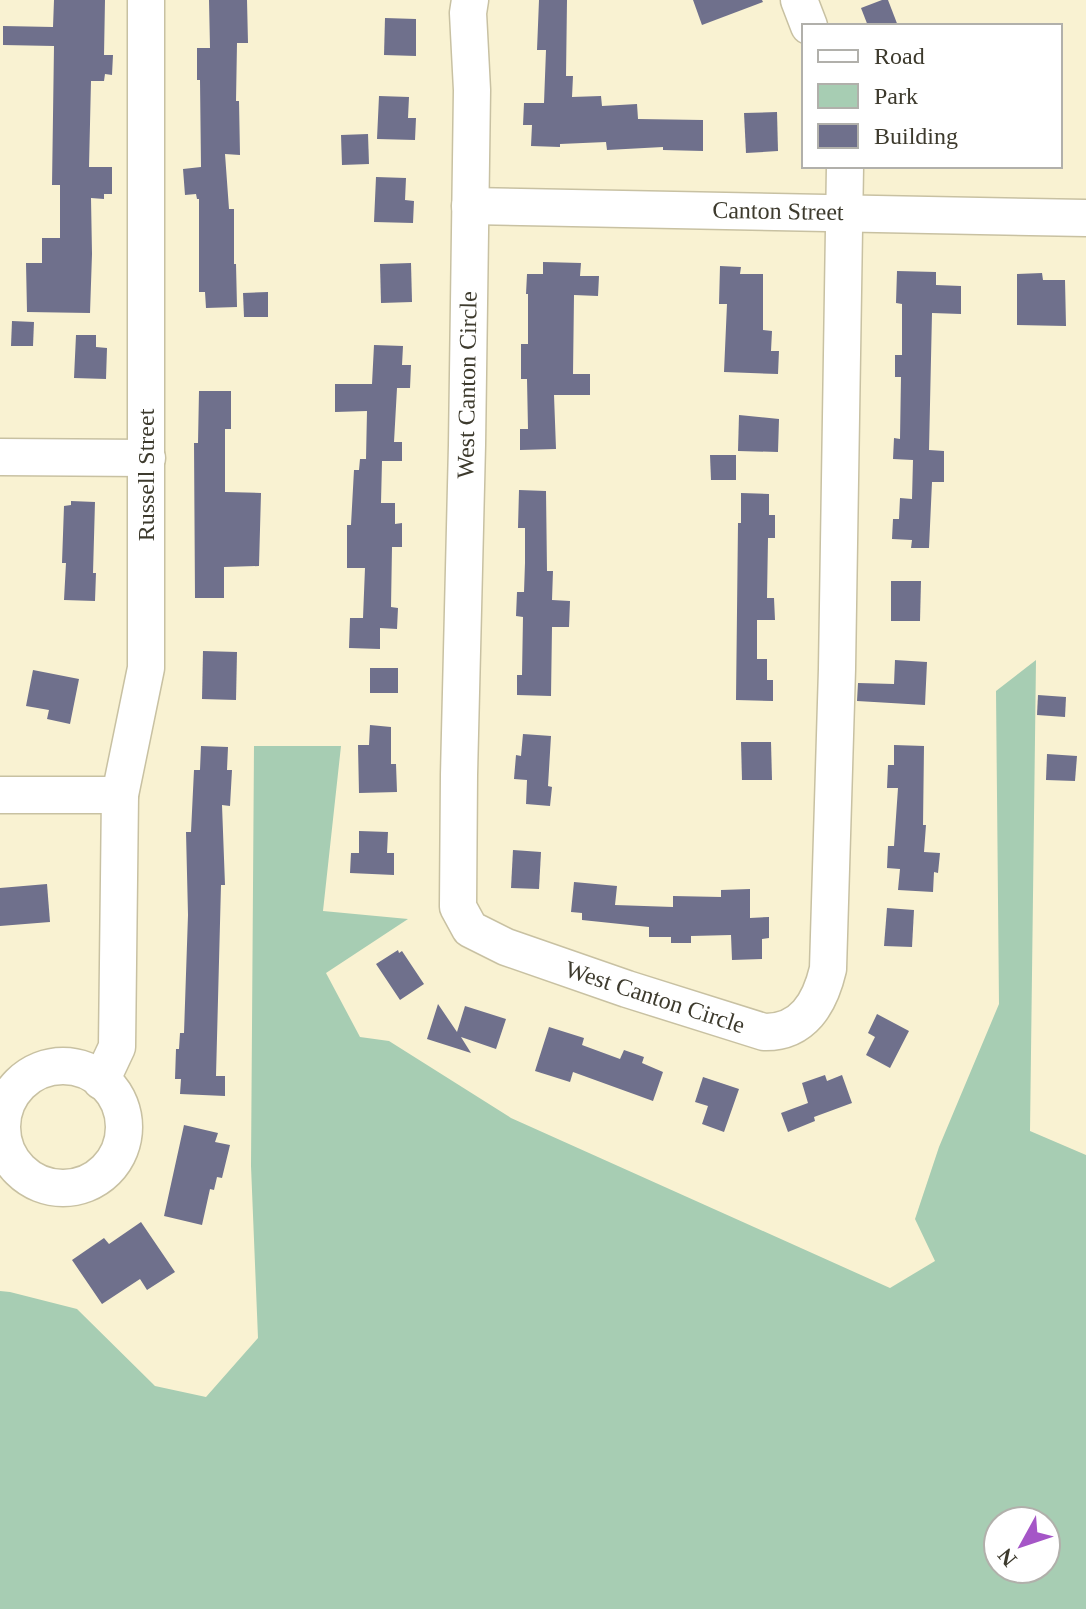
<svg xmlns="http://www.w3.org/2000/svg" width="1086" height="1609" font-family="Georgia,serif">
<rect width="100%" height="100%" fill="#f9f2d2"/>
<path fill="#a7cdb3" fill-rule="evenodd" d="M1036 660 1030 1131 1086 1155V1609H0V1291L10 1292 77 1309 155 1386 206 1397 258 1338 251 1166 254 746H341L323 911 408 919 326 973 360 1037 389 1041 511 1118 890 1288 935 1261 915 1219 939 1147 999 1004 996 691ZM998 1521H1046V1569H998Z"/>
<g fill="#6f708c">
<path d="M54 0H105L104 55H113L112 75 105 74 104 81H91L89 167H112V194H104V199L91 198 92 254 90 313 27 312 26 263H42V238H60V185H52L54 46 3 45V26L53 27Z"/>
<path d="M209 0H247L248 43H237L236 101H239L240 155 225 154 229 209H234V264H236L237 307 206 308 205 292H199V199H197L196 194 185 195 183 169 201 167 200 80H197V48H210Z"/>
<path d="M539 0H567L566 76H573L572 97 601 96 602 106 637 104 638 119 703 120V151L663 150V147L607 150 606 142 560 144V147L531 146 532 125H523L524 103H544L546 50H537Z"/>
<path d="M693 0H762L763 2 702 25Z"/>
<path d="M882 0H888L898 26H868L861 8Z"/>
<path d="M385 18 416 19V56L384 55Z"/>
<path d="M379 96 409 97 408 118H416L415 140 377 139Z"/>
<path d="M777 112 778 151 746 153 744 113Z"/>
<path d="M368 134 369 164 342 165 341 135Z"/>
<path d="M376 177 406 178 405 200 414 201 413 223 374 222Z"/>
<path d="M543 262 581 263 580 276H599L598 296 574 295 573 374H590V395H554L556 449 520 450V429H528L527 379H521V344H528V294H526L527 274H543Z"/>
<path d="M411 263 412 302 381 303 380 264Z"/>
<path d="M720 266 741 267 740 274H763V330L772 331 771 351H779L778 374 724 372 727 304H719Z"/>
<path d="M897 271 936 272V285L961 286V314L932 313 929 450 944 451V482H932L929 548H911L912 540 892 539 893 519H899L900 498 912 499 913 460 893 459 894 438 900 439 901 377H895V355H902V304L896 303Z"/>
<path d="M1042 273 1043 280H1065L1066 326 1017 325V274Z"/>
<path d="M268 292V317H244L243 293Z"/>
<path d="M12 321 34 322 33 346H11Z"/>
<path d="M76 335H96V347L107 348 106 379 74 378Z"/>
<path d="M374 345 403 346 402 365H411L410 388H397L394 442H402V461H382L381 503H395V524L402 523V547H392L391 607 398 608 397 629 380 628V649L349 648 350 618H363L365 568H347V525H351L354 470H359L360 459H366L367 411 335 412V384H372Z"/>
<path d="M199 391H231V429H225V492L261 493 259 566 224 567V598H195L194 443H198Z"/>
<path d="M739 415 779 419 778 452 738 451Z"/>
<path d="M710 455H736V480H711Z"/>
<path d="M519 490 546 491 547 571H553L552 600 570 601 569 627H552L551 696 517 695V675H522L523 617 516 616 517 592H524L525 563V528H518Z"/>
<path d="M741 493 769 494V515H775V538H768L767 598H774L775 620H757V659H767V680H773V701L736 700 738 523H741Z"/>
<path d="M71 501 95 502 93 573H96L95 601 64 600 66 563H62L64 506 71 505Z"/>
<path d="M891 581H921L920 621H891Z"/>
<path d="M203 651 237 652 236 700 202 699Z"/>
<path d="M895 660 927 662 925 705 857 701 858 683 894 684Z"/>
<rect x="370" y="668" width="28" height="25"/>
<path d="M33 670 79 679 70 724 47 719 49 710 26 706Z"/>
<path d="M1038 695 1066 697 1065 717 1037 715Z"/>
<path d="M370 725 391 727V764H396L397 792 359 793 358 745H369Z"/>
<path d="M523 734 551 736 548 786 552 787 550 806 526 804 527 780 514 779 516 755 521 756Z"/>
<path d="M741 742H771L772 780H742Z"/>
<path d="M894 745 924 746 923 825H926L924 852 940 853 938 873 934 872 933 892 898 890 900 869 887 868 888 846H894L898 788H887L888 765H894Z"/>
<path d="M201 746 228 747 227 770H232L230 806 222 805 225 885H221L216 1076H225V1096L180 1094 181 1079H175L176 1049H179L180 1033H184L188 915 186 832H191L194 770H200Z"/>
<path d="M1047 754 1077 756 1075 781 1046 780Z"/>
<path d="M359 831 388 832 387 853H394V875L350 873 351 853H359Z"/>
<path d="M513 850 541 852 539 889 511 888Z"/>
<path d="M574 882 617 886 615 905 673 907V896L721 897V890L750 889V918L769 917V938L762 939V959L732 960 731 935 691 936V943H671V937H649V927L582 920V913L571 912Z"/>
<path d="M47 884 50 922 0 926V888Z"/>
<path d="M887 908 914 910 912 947 884 946Z"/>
<path d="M398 950 399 953 402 951 424 984 400 1000 376 964Z"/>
<path d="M438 1004 457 1032 465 1006 506 1019 496 1049 461 1037 471 1053 427 1039Z"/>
<path d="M877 1014 909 1031 890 1068 866 1055 875 1037 868 1033Z"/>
<path d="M549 1027 584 1038 582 1045 620 1059 624 1050 644 1057 642 1063 663 1072 653 1101 573 1072 570 1082 535 1071Z"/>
<path d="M825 1075 827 1081 842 1075 852 1103 814 1117 815 1121 788 1132 781 1113 808 1103 802 1083Z"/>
<path d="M703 1077 739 1089 724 1132 702 1124 708 1106 695 1102Z"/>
<path d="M184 1125 218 1133 215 1142 230 1145 222 1178 217 1177 214 1190 210 1189 202 1225 164 1216Z"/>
<path d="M141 1222 175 1272 147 1290 140 1279 102 1304 72 1260 104 1238 109 1244Z"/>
</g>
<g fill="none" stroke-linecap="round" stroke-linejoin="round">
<defs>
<g id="minor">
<path d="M470 0 468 13 472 90 467 445 459 775 458 907 470 929 506 947 627 989 764 1032C803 1033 820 1003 828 969L837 669 845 166"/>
<path d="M799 0 809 26"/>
<path d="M470 206 1086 218"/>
<path d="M0 457 147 458"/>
<path d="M0 795H120"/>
<circle cx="63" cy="1127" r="61"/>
<path d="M101 1081 117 1047 120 795 146 668V0"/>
</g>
</defs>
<use href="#minor" stroke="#c8c1a2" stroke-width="39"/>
<use href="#minor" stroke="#fff" stroke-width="36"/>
</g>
<g text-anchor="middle" stroke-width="8" stroke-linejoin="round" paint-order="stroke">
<g font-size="24" fill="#3d3a2d" stroke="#fff">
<text transform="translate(778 211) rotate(1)" y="8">Canton Street</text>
<text transform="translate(467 385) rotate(-89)" y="8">West Canton Circle</text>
<text transform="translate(146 475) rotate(-90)" y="8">Russell Street</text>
<text transform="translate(655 997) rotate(18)" y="8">West Canton Circle</text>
</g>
</g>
<rect x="802" y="24" width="260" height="144" fill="#ffffff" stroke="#b1b0ab" stroke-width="2"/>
<rect x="818" y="50" width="40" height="12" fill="#ffffff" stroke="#b1b0ab" stroke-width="2"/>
<text x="874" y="64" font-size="24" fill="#3d3a2d">Road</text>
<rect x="818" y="84" width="40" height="24" fill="#a7cdb3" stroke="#b1b0ab" stroke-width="2"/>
<text x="874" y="104" font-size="24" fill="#3d3a2d">Park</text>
<rect x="818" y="124" width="40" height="24" fill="#6f708c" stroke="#b1b0ab" stroke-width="2"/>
<text x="874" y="144" font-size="24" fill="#3d3a2d">Building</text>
<g transform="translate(1022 1545) rotate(230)"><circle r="38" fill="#ffffff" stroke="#b1b0ab" stroke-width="2"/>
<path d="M0-6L14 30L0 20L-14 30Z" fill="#a556c7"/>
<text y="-12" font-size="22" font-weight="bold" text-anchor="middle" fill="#3d3a2d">N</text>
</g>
</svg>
